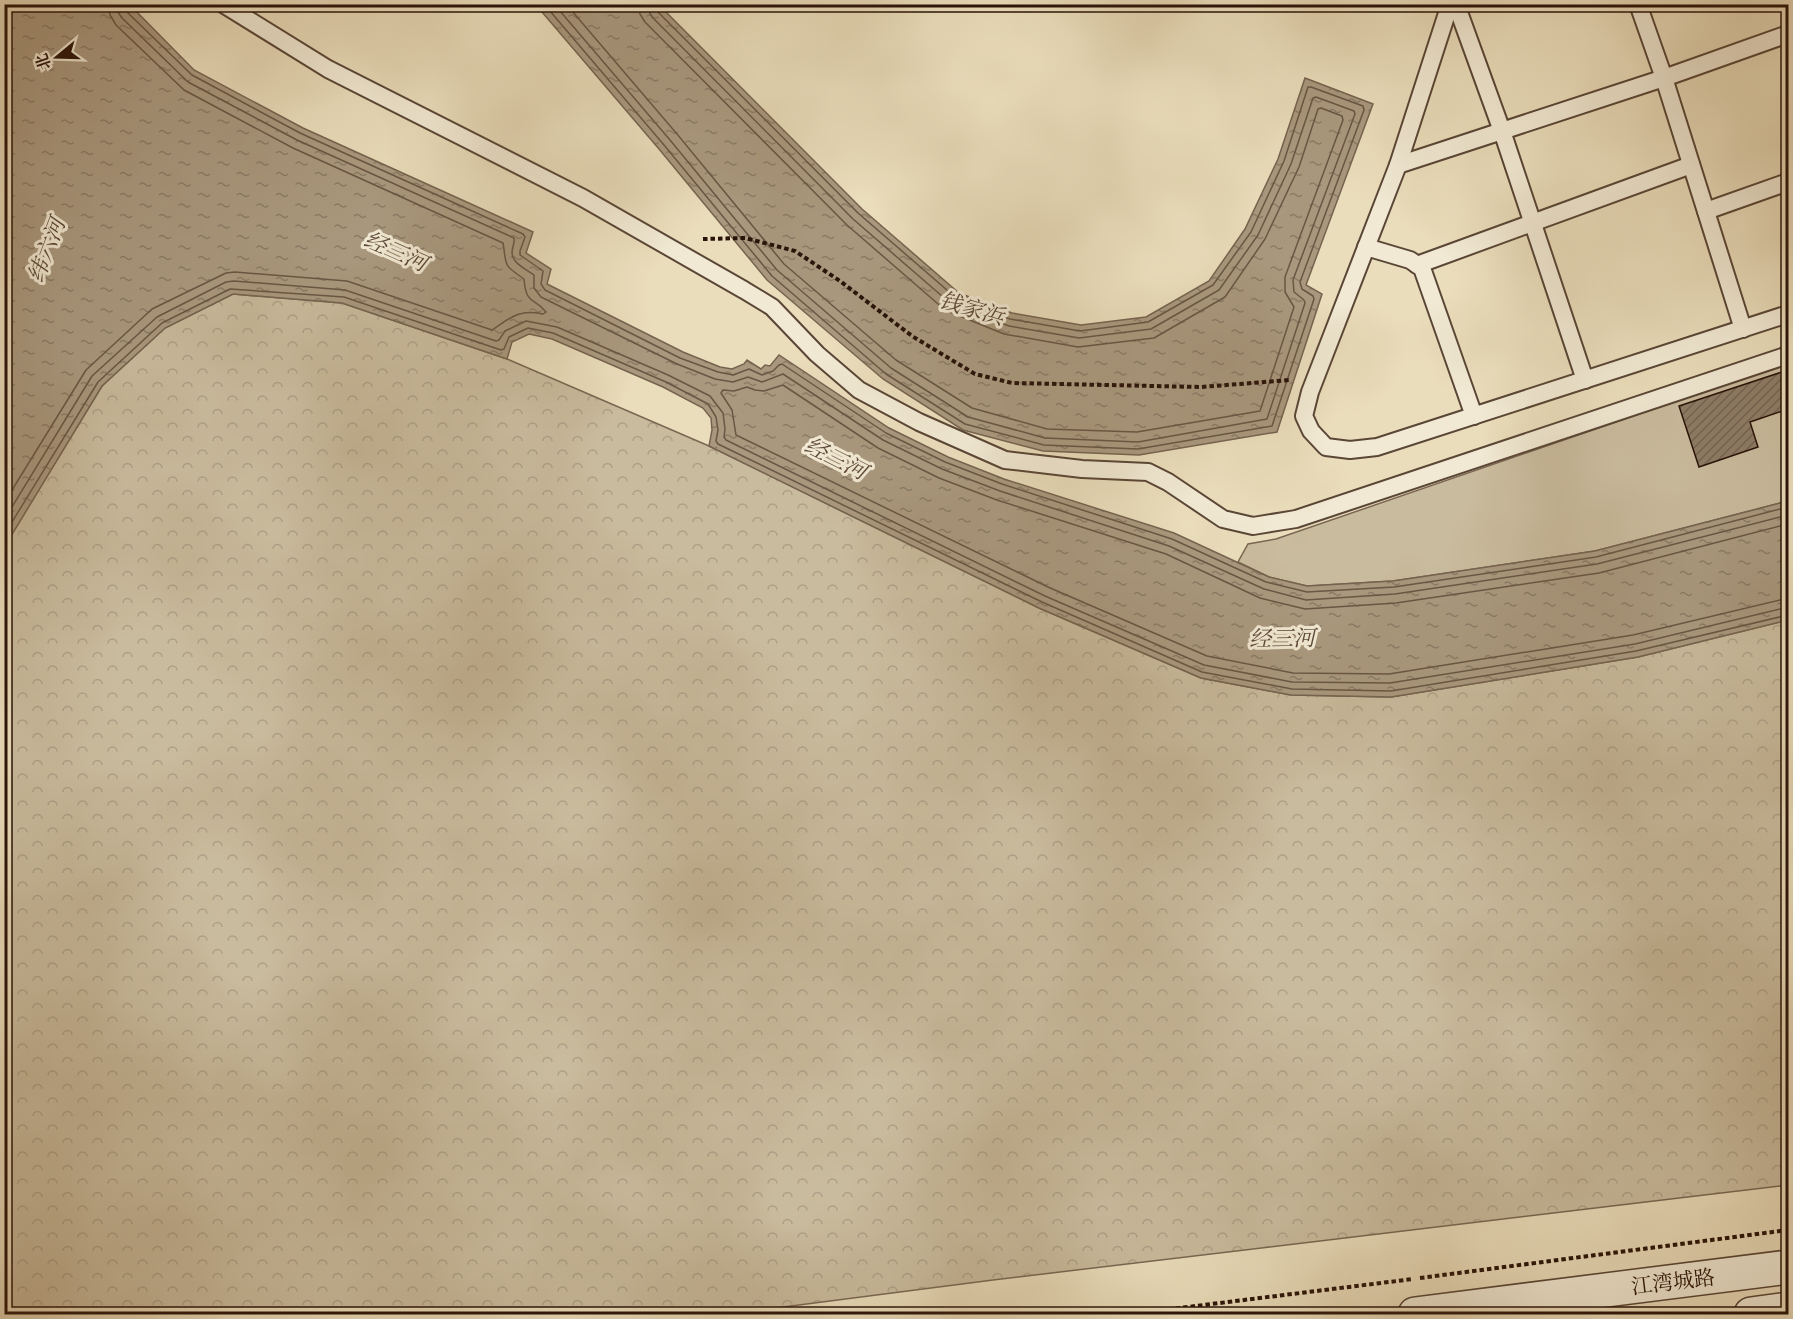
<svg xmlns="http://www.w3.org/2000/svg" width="1793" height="1319" font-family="'Libre Bodoni','Noto Serif SC',serif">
<defs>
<pattern id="forest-crowns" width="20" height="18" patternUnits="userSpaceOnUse" patternTransform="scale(1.5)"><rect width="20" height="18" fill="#c9bb9d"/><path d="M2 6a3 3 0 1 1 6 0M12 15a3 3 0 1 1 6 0" fill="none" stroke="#ada086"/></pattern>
<pattern id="water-ripples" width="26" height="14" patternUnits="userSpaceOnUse" patternTransform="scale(1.5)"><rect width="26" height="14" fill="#a9987e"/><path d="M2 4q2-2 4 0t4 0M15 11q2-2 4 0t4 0" fill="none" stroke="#8a7b65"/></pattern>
<pattern id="building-hatch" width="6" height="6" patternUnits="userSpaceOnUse" patternTransform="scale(1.5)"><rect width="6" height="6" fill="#8e7c66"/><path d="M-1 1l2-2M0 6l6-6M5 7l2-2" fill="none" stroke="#746452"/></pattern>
</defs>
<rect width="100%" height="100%" fill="#eaddbb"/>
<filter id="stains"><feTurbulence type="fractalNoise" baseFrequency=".00333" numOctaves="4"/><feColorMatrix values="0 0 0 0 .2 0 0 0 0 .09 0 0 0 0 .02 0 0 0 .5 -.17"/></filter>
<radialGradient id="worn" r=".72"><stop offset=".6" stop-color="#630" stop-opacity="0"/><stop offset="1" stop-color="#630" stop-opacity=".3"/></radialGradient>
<path fill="#c9bb9d" stroke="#7a6753" stroke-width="1.5" d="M1788 363V501L1595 551 1393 581 1307 586 1269 577 1238 562 1248 544 1276 539Z"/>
<path fill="url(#forest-crowns)" stroke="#7a6753" stroke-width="1.5" d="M233 294 342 303 507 359 709 446 1039 608 1201 678 1291 695 1391 697 1638 657 1788 620V1185L993 1280 729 1314H5L4 546 102 386 165 328Z"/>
<g fill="url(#water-ripples)" stroke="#76634f" stroke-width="1.5">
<path d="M129 4 194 70 303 128 533 232 526 253 551 269 547 284 683 352 720 367 732 369 744 364 747 360 761 369 765 365 770 366 779 355 889 428 948 457 1004 479 1174 533 1269 577 1307 586 1393 581 1595 551 1788 501V620L1638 657 1391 697 1291 695 1201 678 1039 608 709 446 712 430 711 418 703 408 663 387 552 339 529 334 512 342 507 359 342 303 233 294 165 328 102 386 5 546V5Z"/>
<path d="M536 5H659L862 209 959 293 1012 313 1081 325 1146 317 1209 281 1245 229 1278 159 1305 78 1373 104 1306 285 1322 294 1277 432 1139 455 1043 451 963 430 883 379 767 280 659 149Z"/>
</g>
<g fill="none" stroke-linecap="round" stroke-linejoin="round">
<g stroke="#6a5644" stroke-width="1.5">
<path d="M117 4 118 12 122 18 188 82 297 140 514 238C515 243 512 247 512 253 513 264 526 269 534 275V288L541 297 677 364 715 379 733 382 748 377 762 382 783 374 883 440 942 469 1000 491 1169 546 1264 589 1306 600 1395 594 1597 564 1788 515"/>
<path d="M124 4 128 13 192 75 300 133 523 234 525 237 520 251V255L543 271 541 284 545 290 680 358 718 372 733 375 749 369 762 375 773 371 779 365 782 364 886 433 945 462 1002 484 1172 539 1266 582 1307 592 1394 587 1596 557 1788 507"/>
<path d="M544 4 664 145 772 276 886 374 965 424 1044 445 1138 449 1272 426 1314 299 1313 296 1302 289 1300 282 1364 110 1363 106 1311 87H1308L1284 161 1251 232 1213 285 1148 322 1080 331 1010 319 955 297 858 213 657 11 655 4"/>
<path d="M554 4 670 140 777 270 891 368 968 417 1045 438 1138 442 1267 419 1305 303 1304 300 1294 292 1293 280 1355 114 1354 111 1316 97 1313 98 1291 164 1258 235 1219 290 1151 329 1079 338 1009 326 950 303 853 219 652 17 649 11 648 4"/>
<path d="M566 4 677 134 784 264 896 360 972 408 1047 429 1137 432 1260 411 1294 307 1285 292V277L1343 120 1342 116 1321 108 1318 109 1299 167 1265 239 1225 297 1154 338 1078 347 1004 334 945 310 847 225 645 22 640 14 639 4"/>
<path d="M4 503 86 370 152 309 226 273 235 272 347 281 492 330C511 317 519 309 543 314L546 312C535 297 526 306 524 279 502 264 507 266 503 243L293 148 184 90 116 25 110 15 108 4"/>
<path d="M4 520 92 376 157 317 226 282 234 281 345 290 496 341 499 340 505 331 526 321 557 327 668 375 710 396 723 413 725 429 724 437 726 440 1045 596 1204 665 1292 682 1390 683 1635 644 1788 607"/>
<path d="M1788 524 1599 573 1396 603 1305 609 1260 598 1166 554 997 500 939 478 878 448 783 385 764 391 755 390 747 387 734 391 723 390 721 393 732 410 736 435 1048 587 1207 656 1293 673 1389 674 1633 635 1788 598"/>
<path d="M4 535 98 382 162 323 230 289 344 297 501 350 504 349 509 337 528 328 553 333 666 382 708 404 716 417 718 430 716 441 718 444 1042 602 1202 672 1292 689 1391 691 1636 651 1788 615"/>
</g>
</g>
<path fill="url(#building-hatch)" stroke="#2a1309" stroke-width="1.5" d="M1788 370V409L1750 422 1758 447 1699 467 1679 406Z"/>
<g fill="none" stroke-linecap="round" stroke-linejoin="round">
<defs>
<g id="service">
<path d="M223 4 328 69 583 198 744 290 772 307 817 354 859 390 919 422 1005 460 1082 469 1148 472 1168 482 1223 519 1253 526 1296 519 1788 355"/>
<path d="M1450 4 1398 165 1310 392 1304 416 1311 431 1326 447 1350 450 1377 447 1788 314"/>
<path d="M1456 4 1502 131 1585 380"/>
<path d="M1638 4 1664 78 1743 329"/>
<path d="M1398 165 1664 78 1788 34"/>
<path d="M1706 211 1788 182"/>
<path d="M1366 247 1410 260 1422 268 1474 416"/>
<path d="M1417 265 1691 165"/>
</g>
<g id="tertiary">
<path d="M1415 1314 1788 1267"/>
<path d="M1751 1314 1788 1309"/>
</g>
</defs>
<use href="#service" stroke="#5a4636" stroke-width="20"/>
<use href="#tertiary" stroke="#5a4636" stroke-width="36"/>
<g stroke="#2a1309" stroke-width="4" stroke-dasharray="4.5 3" stroke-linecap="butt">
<path d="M703 239 745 238 795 251 840 281 912 336 975 374 1012 383 1201 387 1290 380"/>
<path d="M1420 1278 1788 1230"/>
<path d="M1131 1314 1413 1279"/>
</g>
<use href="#service" stroke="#f1e9d3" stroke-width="16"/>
<use href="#tertiary" stroke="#f1e9d3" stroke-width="33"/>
</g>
<g text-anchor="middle" stroke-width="6" stroke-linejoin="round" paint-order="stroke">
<g font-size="21" fill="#2a1309" stroke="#f1e9d3">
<text transform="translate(1673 1282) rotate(-7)" y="7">江湾城路</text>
</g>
<g font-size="22" font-style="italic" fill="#5d4838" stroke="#f1e9d3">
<text transform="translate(46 250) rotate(-69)" y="8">纬六河</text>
<text transform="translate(396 251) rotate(24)" y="8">经三河</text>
<text transform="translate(972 308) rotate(16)" y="8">钱家浜</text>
<text transform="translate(836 458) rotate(27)" y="8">经三河</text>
<text transform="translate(1282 638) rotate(-1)" y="8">经三河</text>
</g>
</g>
<rect width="1793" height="1319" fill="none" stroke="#eaddbb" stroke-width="24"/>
<rect x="6" y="6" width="1781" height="1307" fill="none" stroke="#2a1309" stroke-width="3"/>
<rect x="12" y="12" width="1769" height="1295" fill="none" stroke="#2a1309" stroke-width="1.5"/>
<g transform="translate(57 57) rotate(251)" stroke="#f1e9d3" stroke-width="4.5" paint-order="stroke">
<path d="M0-4.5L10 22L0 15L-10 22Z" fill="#2a1309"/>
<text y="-9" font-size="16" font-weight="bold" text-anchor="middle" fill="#2a1309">北</text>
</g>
<rect width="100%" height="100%" filter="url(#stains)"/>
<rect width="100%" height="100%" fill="url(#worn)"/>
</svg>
